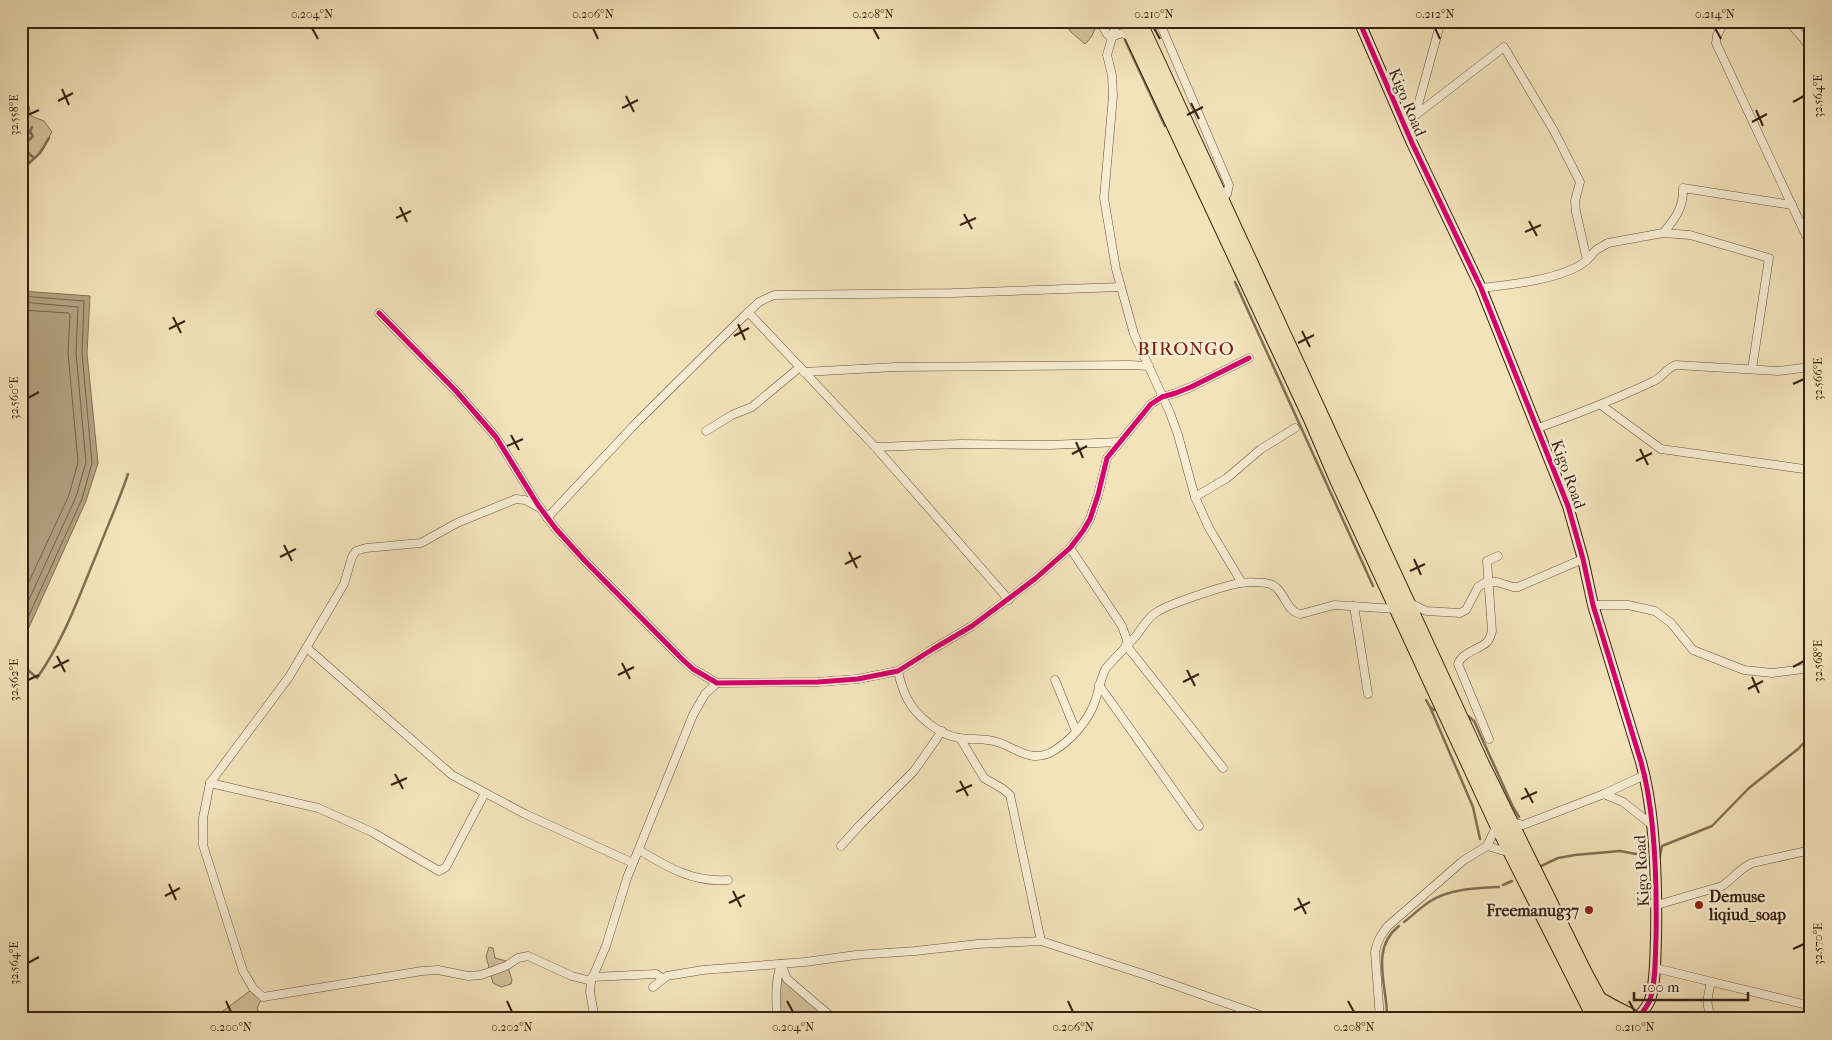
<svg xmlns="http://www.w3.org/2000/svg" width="1832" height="1040" font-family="'IM FELL French Canon',serif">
<rect width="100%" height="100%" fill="#f3e3bb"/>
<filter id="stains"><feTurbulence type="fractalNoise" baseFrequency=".004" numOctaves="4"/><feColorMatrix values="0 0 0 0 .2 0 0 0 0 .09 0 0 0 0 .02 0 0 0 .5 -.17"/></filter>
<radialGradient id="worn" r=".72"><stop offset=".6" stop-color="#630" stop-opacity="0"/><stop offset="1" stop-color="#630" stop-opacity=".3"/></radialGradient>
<g fill="#d3c29e" stroke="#867258">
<path d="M1064 21H1098L1092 36 1085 44 1071 32Z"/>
<path d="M28 102 31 116 44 121 52 132 40 153 26 166 25 171 21 172V103Z"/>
<path d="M489 947 493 948 495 958 506 961 512 980 511 984 501 987 493 983 486 956Z"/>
<path d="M781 972 831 1019H779L778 994Z"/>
<path d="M251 990 261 1000 257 1008 262 1019H219V1014Z"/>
</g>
<path fill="#b3a281" stroke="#826f54" d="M21 291 90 296 87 353 98 463 86 501 21 645Z"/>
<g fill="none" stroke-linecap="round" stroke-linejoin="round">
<g stroke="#766249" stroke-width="1">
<path d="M21 296 84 301 82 353 92 463 82 499 21 633"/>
<path d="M21 302 78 307 76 353 86 462 76 497 21 617"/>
<path d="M21 310 68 313 70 314 68 353 78 462 69 495 21 599"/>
</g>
<g stroke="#826f54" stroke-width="2.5">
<path d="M1125 40 1165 126"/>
<path d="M21 132 24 130 30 132 32 127"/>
<path d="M21 140 25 138 29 140 33 136 30 132"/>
<path d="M21 156 26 151 34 158"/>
<path d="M21 161 26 166"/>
<path d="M21 172 25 171 26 166 40 153 49 138"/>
<path d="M1235 282 1373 586"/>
<path d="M21 664 37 678C64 640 79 596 97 553 107 527 119 501 128 474"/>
<path d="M1426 700 1430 707 1434 710"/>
<path d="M1430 707 1473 807 1480 839"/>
<path d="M1468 716 1474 721 1513 807 1519 817"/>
<path d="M1659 860 1662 846 1712 826 1749 788 1798 749 1811 735"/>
<path d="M1539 867 1558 858 1575 855 1620 851 1636 854 1646 853"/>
<path d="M1503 885 1512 881"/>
<path d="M1404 922C1412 916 1420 908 1429 902 1449 889 1476 888 1499 887"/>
<path d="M1387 1019C1388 987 1369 949 1399 926"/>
</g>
<defs>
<g id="street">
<path d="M1100 21 1107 34 1111 37"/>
<path d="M1117 21 1107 55 1112 75 1113 96 1104 198 1116 269 1134 334 1170 413 1178 435 1195 497 1209 528 1242 583"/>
<path d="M1159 21 1229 185 1227 194 1222 199"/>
<path d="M1724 21 1717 36 1716 43 1811 246"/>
<path d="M1788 21 1803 38 1811 50"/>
<path d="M1111 37 1122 33 1132 37"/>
<path d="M1415 116 1441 21"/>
<path d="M1404 124 1504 47 1554 131 1580 182 1575 201 1576 212 1587 260C1566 279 1509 285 1481 288"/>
<path d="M1663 233C1675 219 1684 207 1683 188L1792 205"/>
<path d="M1587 260 1596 250 1608 243 1663 233 1690 235 1769 258 1752 369"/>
<path d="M748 312 877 449 1009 600"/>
<path d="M379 313 456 391 496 437 538 505 556 529 585 561 682 659 693 669 717 683 818 682 858 679 898 671 933 649 972 626 1036 578 1070 548 1083 531 1090 519 1098 495 1107 458 1151 404 1162 397 1176 393 1191 387 1249 358"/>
<path d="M804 372 896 367 1129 365 1149 366"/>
<path d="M1601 405 1661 449 1811 470"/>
<path d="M1538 428C1577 414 1616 399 1654 381 1663 377 1666 368 1676 365L1778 371 1811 367"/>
<path d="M706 431 732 415 752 407 800 367"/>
<path d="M875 447 961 444 1049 445 1120 442"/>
<path d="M1195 497 1227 478 1261 449 1295 428"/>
<path d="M540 508 525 500 516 499 457 523 421 543 366 548 356 551 352 557 344 584 289 677 210 783 203 818V845L243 971 253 988 263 997 422 971 438 970 468 976 481 975 506 966 518 958 528 956 572 976 591 981"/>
<path d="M547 518 637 422 739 321 759 302 774 295 952 293 1121 287"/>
<path d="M1070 548 1122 626 1128 643"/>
<path d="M1408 602 1426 611 1460 613 1466 610 1478 587 1486 582H1497L1513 587H1518L1583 559"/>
<path d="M1593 605H1628L1655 611 1671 623 1693 650 1744 670 1772 673 1811 668"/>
<path d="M1354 606 1368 694"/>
<path d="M1126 645 1223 768"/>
<path d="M307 648 452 775 525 814 633 863"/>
<path d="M898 671C900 681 903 691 908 700 917 717 940 735 959 738 972 740 985 738 997 742 1017 748 1032 765 1055 750 1071 740 1087 722 1094 704 1099 692 1100 679 1106 668 1115 658 1125 648 1135 637 1141 630 1146 620 1154 614 1164 605 1224 586 1240 583 1246 582 1265 582 1270 584 1285 589 1286 613 1301 614L1334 605 1397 609"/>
<path d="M1055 680 1076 731"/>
<path d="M1099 685 1199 826"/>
<path d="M960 738 984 778 1003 789 1010 795 1041 941"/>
<path d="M1489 739 1458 664C1462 652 1479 650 1487 642 1490 639 1491 634 1492 631L1487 561 1498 556"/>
<path d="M210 783 318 808 372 832 439 871 446 867 485 793"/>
<path d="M1604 794 1623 802 1651 824"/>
<path d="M1509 821 1523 825 1604 794 1645 775"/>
<path d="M841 846 860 825 914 771 942 731"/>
<path d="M1487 846 1511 853"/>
<path d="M639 850C667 867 694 883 728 880"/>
<path d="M1657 905 1722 886C1733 879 1740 868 1752 863L1811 850"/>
<path d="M781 964 787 979 834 1019"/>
<path d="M1655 968 1811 1006"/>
<path d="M592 977 656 974 662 978"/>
<path d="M1711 982C1708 995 1704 1008 1714 1019"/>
<path d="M653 987 667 976 703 970 805 962 856 955 915 951 978 944 1041 941 1146 975 1271 1019"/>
<path d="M594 1014 590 992 591 981 606 946 627 878 693 715 705 694 717 683"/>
<path d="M777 1019C776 1000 775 982 781 964"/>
<path d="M1380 1019 1375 952C1377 941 1381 935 1388 926L1464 860 1487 846 1497 825"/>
</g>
<path id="secondary" d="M1359 21 1412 143 1481 288 1568 506 1583 559 1593 605 1641 762C1656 815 1657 884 1656 939 1655 959 1656 980 1650 1000 1647 1007 1642 1013 1637 1019"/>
<g id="highway">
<path d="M1125 21 1311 419 1338 482 1497 825 1595 1019"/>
<path d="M1139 21 1482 764 1585 973 1610 1019"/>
<path d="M1599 999 1615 1008 1637 1019"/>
</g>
</defs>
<use href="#street" stroke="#67533c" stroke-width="9"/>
<use href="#secondary" stroke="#382311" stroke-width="12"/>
<use href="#highway" stroke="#382311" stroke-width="16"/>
<use href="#street" stroke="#f7edd3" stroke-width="8"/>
<use href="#secondary" stroke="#f7edd3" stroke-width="10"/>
<use href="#highway" stroke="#f3e3bb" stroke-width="14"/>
<defs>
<g id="cycleway">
<path d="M1359 21 1412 143 1481 288 1568 506 1583 559 1593 605 1641 762C1656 815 1657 884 1656 939 1655 959 1656 980 1650 1000 1647 1007 1642 1013 1637 1019"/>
<path d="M379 313 456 391 496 437 538 505 556 529 585 561 682 659 693 669 717 683 818 682 858 679 898 671 933 649 972 626 1036 578 1070 548 1083 531 1090 519 1098 495 1107 458 1151 404 1162 397 1176 393 1191 387 1249 358"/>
</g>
</defs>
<use href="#cycleway" stroke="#f7edd3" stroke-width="8"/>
<use href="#cycleway" stroke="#d6006c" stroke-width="5"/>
</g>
<path fill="none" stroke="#382311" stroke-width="2" d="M312 28 318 39M593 28 598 39M873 28 879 39M1154 28 1160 39M1435 28 1440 39M1715 28 1721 39M62 89 69 105M626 96 634 112M58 101 73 93M1793 102 1804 96M1191 103 1199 119M622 108 638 100M1756 110 1763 126M28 115 39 110M1187 115 1203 107M1752 122 1767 114M400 207 407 222M964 214 972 229M396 218 411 211M1529 221 1537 236M960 225 976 218M1525 232 1541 225M173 317 181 333M738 324 745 340M169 329 185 321M1302 331 1310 347M734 336 749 328M1298 343 1314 335M1793 384 1804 379M28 398 39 392M511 435 519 450M1076 442 1083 458M507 446 523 439M1640 449 1648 465M1072 454 1087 446M1636 461 1652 453M284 545 292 561M849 552 857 568M280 557 296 549M1414 559 1421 575M845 564 861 556M1410 571 1425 564M57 656 65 672M622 663 630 679M1793 667 1804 661M53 668 69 660M1187 670 1195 686M618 675 634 667M1752 677 1759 693M28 680 39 675M1183 682 1199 674M1748 689 1763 681M395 774 403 789M960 781 968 796M391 785 407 778M1525 788 1533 803M956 792 972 785M1521 799 1537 792M169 884 176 900M733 891 741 907M165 896 180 888M1298 898 1306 914M729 903 745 895M1294 910 1310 902M1793 949 1804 944M28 963 39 957M226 1001 231 1012M507 1001 512 1012M787 1001 793 1012M1068 1001 1073 1012M1348 1001 1354 1012M1629 1001 1635 1012"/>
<g fill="#8f2418" stroke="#f7edd3" stroke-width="2">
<circle cx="1699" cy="905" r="5"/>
<circle cx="1589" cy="910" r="5"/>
</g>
<g text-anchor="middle" stroke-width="4.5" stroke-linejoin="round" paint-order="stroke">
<g font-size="16" fill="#382311" stroke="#f7edd3">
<text transform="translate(1408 102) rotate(67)" y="6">Kigo Road</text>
<text transform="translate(1569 474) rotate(70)" y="6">Kigo Road</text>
<text transform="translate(1641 871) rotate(-93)" y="6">Kigo Road</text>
</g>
<g font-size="16" font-weight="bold" fill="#382311" stroke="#f7edd3" text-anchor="start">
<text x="1709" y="902">Demuse<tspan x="1709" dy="18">liqiud_soap</tspan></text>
<text x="1579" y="916" text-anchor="end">Freemanug37</text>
</g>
<g font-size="19" letter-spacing="1" fill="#7a1f14" stroke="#f7edd3">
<text x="1186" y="355">BIRONGO</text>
</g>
</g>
<rect width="1832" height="1040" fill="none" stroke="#f3e3bb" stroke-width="55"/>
<path d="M1634 992v8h114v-8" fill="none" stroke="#382311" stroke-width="2.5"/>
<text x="1642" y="992" font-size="15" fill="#382311" stroke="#f7edd3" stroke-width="4" paint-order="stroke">100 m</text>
<rect x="28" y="28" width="1776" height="984" fill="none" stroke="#382311" stroke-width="2"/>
<g font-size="12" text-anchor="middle" fill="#382311">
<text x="312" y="18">0.204°N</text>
<text x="593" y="18">0.206°N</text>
<text x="873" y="18">0.208°N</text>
<text x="1154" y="18">0.210°N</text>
<text x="1435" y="18">0.212°N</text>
<text x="1715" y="18">0.214°N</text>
<text transform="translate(1818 96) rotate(-90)" y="4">32.564°E</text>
<text transform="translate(14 115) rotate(-90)" y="4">32.558°E</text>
<text transform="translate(1818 379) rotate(-90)" y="4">32.566°E</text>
<text transform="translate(14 398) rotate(-90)" y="4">32.560°E</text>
<text transform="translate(1818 661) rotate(-90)" y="4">32.568°E</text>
<text transform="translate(14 680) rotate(-90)" y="4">32.562°E</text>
<text transform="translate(1818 944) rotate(-90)" y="4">32.570°E</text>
<text transform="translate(14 963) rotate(-90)" y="4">32.564°E</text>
<text x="231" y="1031">0.200°N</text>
<text x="512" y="1031">0.202°N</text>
<text x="793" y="1031">0.204°N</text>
<text x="1073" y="1031">0.206°N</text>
<text x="1354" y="1031">0.208°N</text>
<text x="1635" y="1031">0.210°N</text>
</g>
<rect width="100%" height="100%" filter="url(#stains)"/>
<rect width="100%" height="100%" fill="url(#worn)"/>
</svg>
